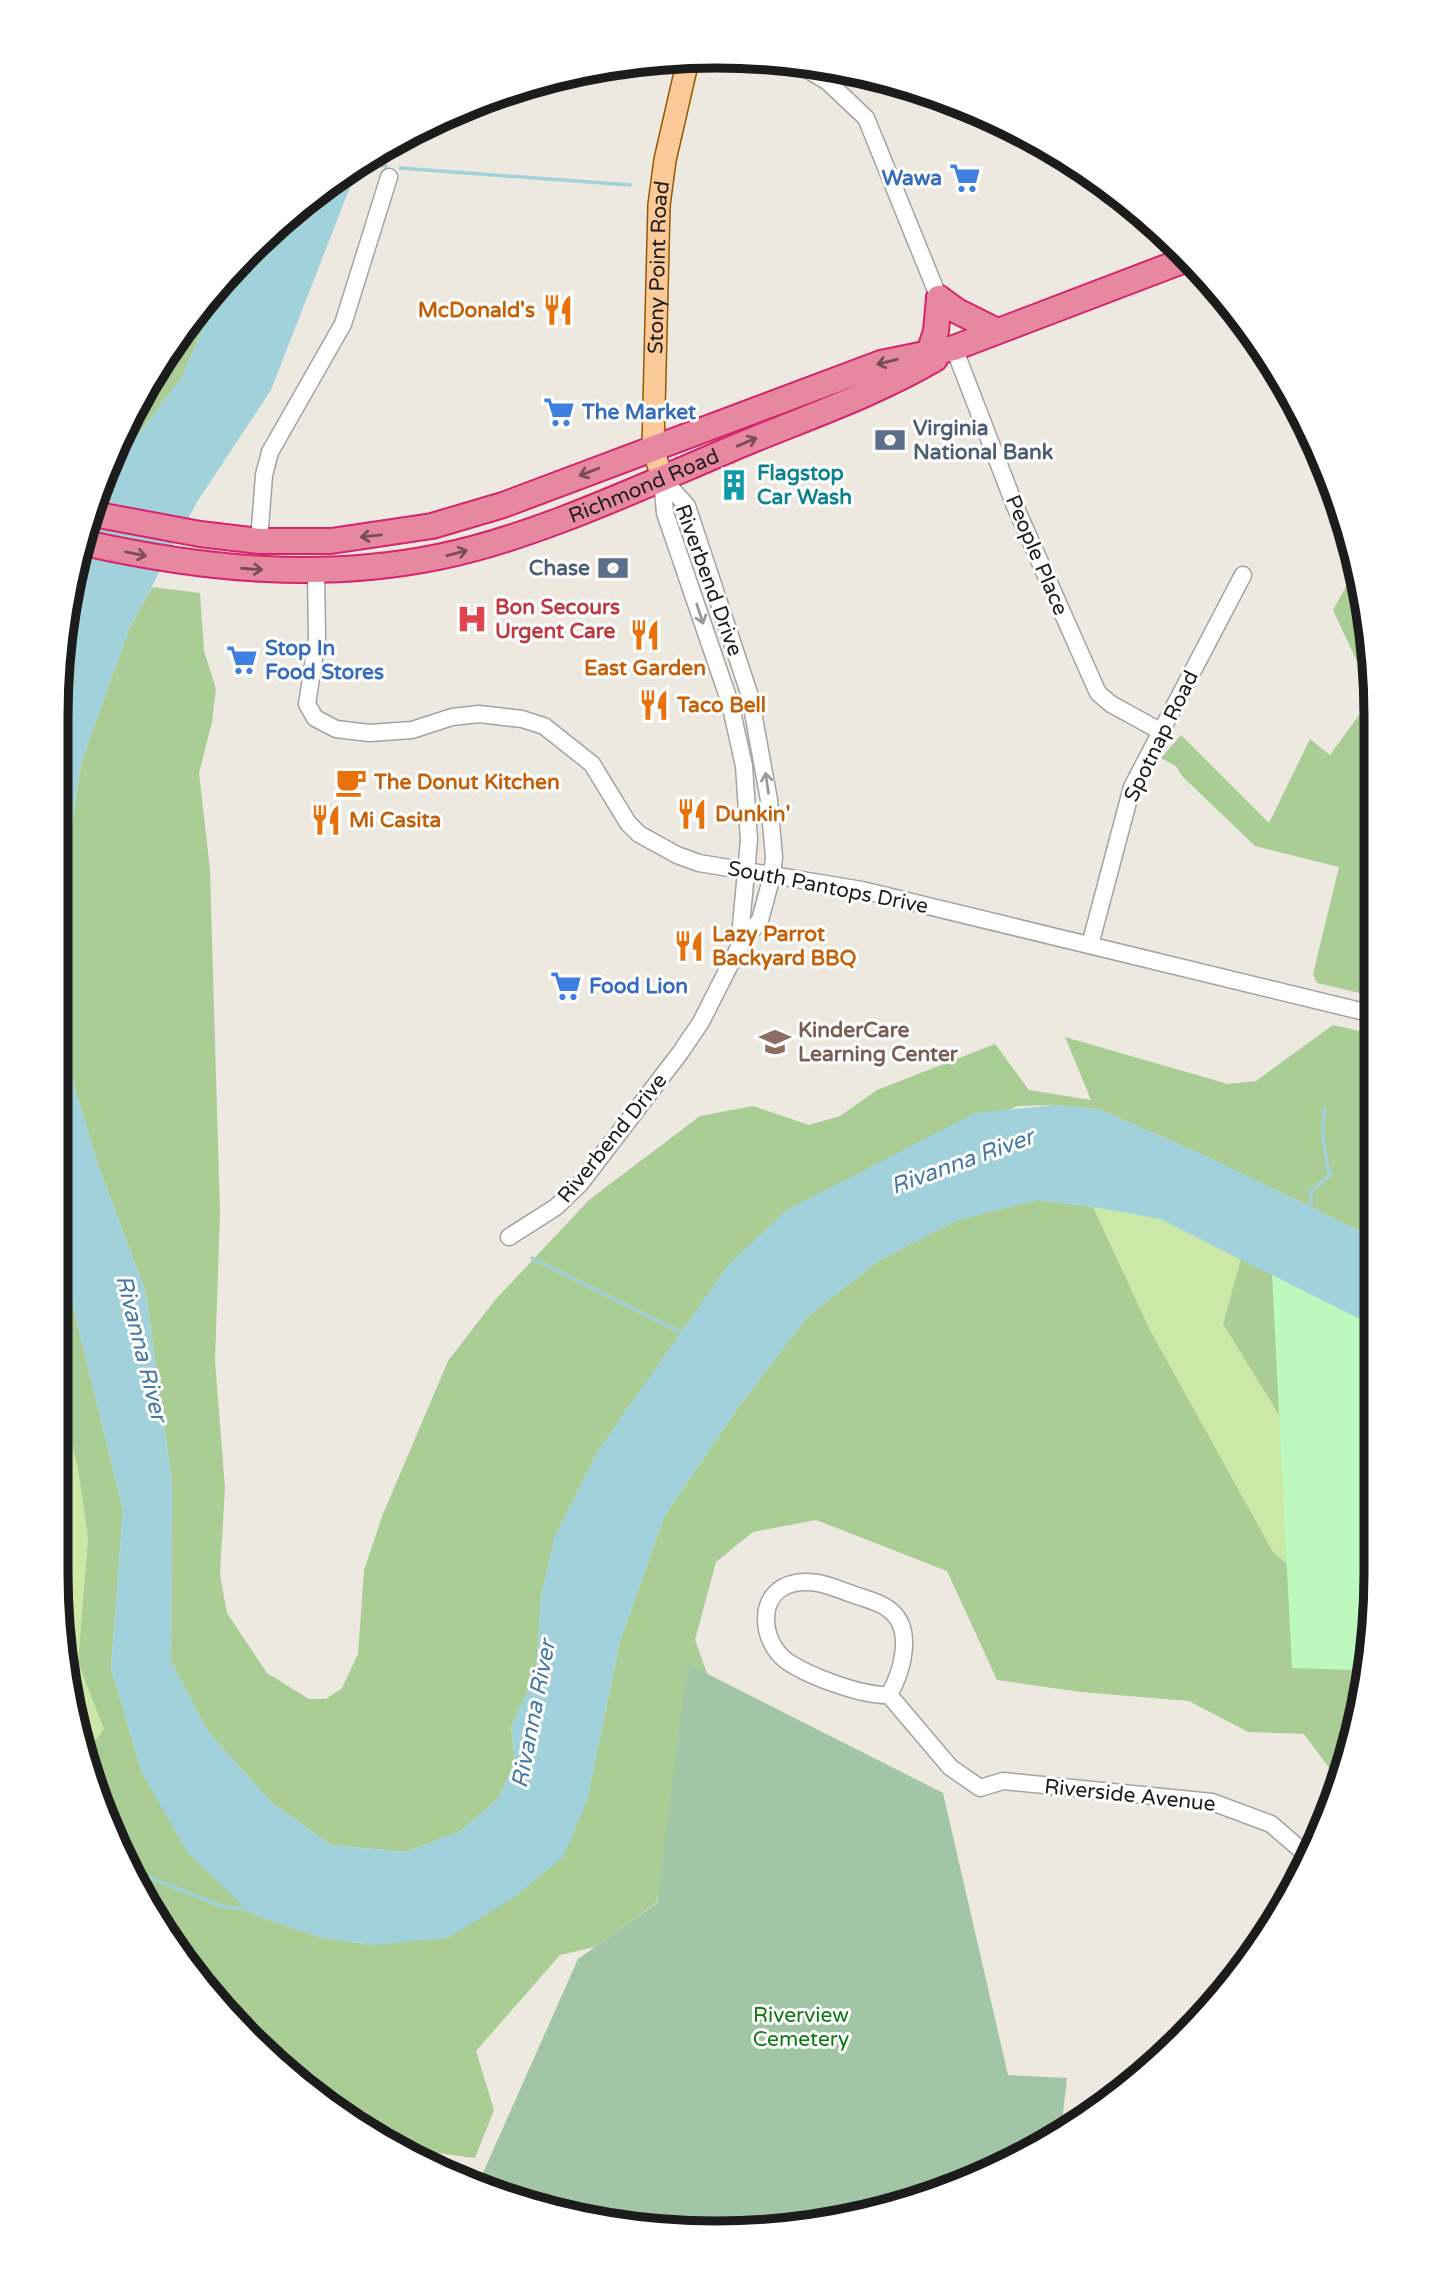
<svg xmlns="http://www.w3.org/2000/svg" width="1432" height="2289" font-family="'Varela Round',sans-serif">
<rect width="100%" height="100%" fill="#ede9e1"/>
<g fill="#cbe8a6">
<path d="M1093 1207 1160 1219 1241 1259 1223 1324 1355 1538 1370 1659 1363 1685 1310 1583 1273 1552 1150 1330Z"/>
<path d="M57 1381 78 1469 88 1538 78 1663 104 1729 92 1745 84 1744 56 1573Z"/>
</g>
<g fill="#aacd96">
<path d="M223 282 182 377 101 484 106 463 193 314Z"/>
<path d="M1357 567 1375 672 1373 996 1317 983 1313 974 1339 867 1255 846 1182 776 1176 766 1161 758 1181 735 1269 823 1310 739 1330 755 1373 696 1333 610Z"/>
<path d="M152 587 200 593 204 651 216 689 212 722 199 773 210 870 220 1213 215 1361 225 1488 220 1574 227 1613 267 1673 309 1699H326L342 1688 358 1654 364 1570 383 1514 448 1361 495 1300 589 1200 700 1116 753 1106 809 1125 840 1116 877 1090 995 1044 1029 1090 1091 1100 1065 1037 1228 1084 1256 1081 1333 1025 1373 1034 1372 1237 1212 1159 1099 1109 1055 1105 1018 1106 869 1169 787 1210 728 1266 598 1451 555 1537 541 1597 536 1674 511 1726 515 1763 498 1799 461 1831 406 1852 331 1845 272 1803 208 1732 171 1662 172 1483 146 1293 98 1165 66 1058 60 898 82 760 129 629Z"/>
<path d="M1038 1200 1093 1207 1150 1330 1273 1552 1309 1583 1363 1685 1338 1780 1304 1734 1248 1732 1189 1701 1081 1692 997 1680 947 1571 816 1520 753 1532 716 1562 695 1640 714 1692 656 1903 595 1947 560 1955 476 2051 494 2110 475 2158 414 2150 315 2097 167 1940 91 1785 84 1744 92 1745 104 1729 78 1663 88 1538 78 1469 57 1381 58 1244 123 1510 111 1668 142 1773 252 1914 318 1937 371 1945 587 1800 620 1641 665 1515 739 1406 808 1316 880 1260 958 1220Z"/>
<path d="M1241 1259 1372 1325 1355 1538 1223 1324Z"/>
</g>
<path fill="#a2c6a5" d="M688 1664 943 1793 1008 2075 1067 2078 1061 2131 887 2210 673 2232 503 2198 478 2184 578 1959 657 1903Z"/>
<path fill="#bdf9be" d="M1272 1274 1372 1325 1370 1659 1364 1683 1356 1670 1292 1668Z"/>
<g fill="#a1d2dc">
<path d="M359 164 271 390 197 502 129 629 82 760 60 898 62 630 101 484 182 377 223 282 281 220Z"/>
<path d="M60 946 66 1058 98 1165 146 1293 172 1483 171 1662 208 1732 272 1803 331 1845 406 1852 461 1831 498 1799 515 1763 511 1726 536 1674 541 1597 555 1537 598 1451 728 1265 787 1210 975 1113 1055 1105 1099 1109 1212 1159 1372 1237V1325L1160 1219 1093 1207 1038 1200 958 1220 880 1260 808 1316 739 1406 665 1515 620 1641 587 1800 563 1857 513 1898 448 1938 371 1945 318 1937 252 1914 188 1853 142 1773 111 1668 123 1510 58 1244Z"/>
</g>
<g fill="none" stroke-linecap="round" stroke-linejoin="round">
<g stroke="#a1d2dc" stroke-width="3.5">
<path d="M359 164 386 166"/>
<path d="M400 168 630 185"/>
<path d="M1370 940 1369 925 1374 916"/>
<path d="M1311 1207V1191L1330 1175C1324 1155 1321 1129 1325 1108"/>
<path d="M532 1258 680 1332"/>
<path d="M134 1871 221 1906 254 1910"/>
</g>
<defs>
<g id="minor">
<path d="M798 64 828 82 866 118 939 298"/>
<path d="M954 348 1015 506 1098 693 1111 704 1160 731"/>
<path d="M662 478 665 513 730 703 744 766 749 840 739 947"/>
<path d="M259 541 264 475 270 452 343 324 389 177"/>
<path d="M316 570 317 639 307 704 315 718 336 729 369 733 412 730 452 717 479 714 522 719 544 726 592 764 628 823 639 834 677 855 699 863 862 890 1373 1014"/>
<path d="M1090 945 1132 787 1243 575"/>
<path d="M509 1237 556 1207 580 1184 680 1053 701 1022 739 947 760 920 772 876 774 857 769 800 750 696 687 506 662 478"/>
<path d="M889 1695C862 1696 811 1677 788 1662 760 1643 755 1591 795 1583 816 1579 832 1587 852 1594 862 1598 877 1601 887 1608 916 1627 902 1672 889 1695L950 1767 980 1788 1003 1781 1212 1802 1271 1824 1308 1856"/>
</g>
<g id="major">
<path id="s1" d="M662 478 653 448 659 205 665 160 688 60"/>
</g>
<g id="highway">
<path d="M939 298 957 311 997 331"/>
<path d="M929 353 936 331 939 298"/>
<path d="M93 514 200 534 259 541H331L432 526 503 505 881 363 954 348 1185 260"/>
<path id="s2" d="M85 543C201 569 320 581 438 557 533 538 641 487 731 449 799 420 870 397 935 359"/>
</g>
</defs>
<use href="#minor" stroke="#a3a3a3" stroke-width="19"/>
<use href="#major" stroke="#935900" stroke-width="24"/>
<use href="#highway" stroke="#d6246d" stroke-width="28"/>
<use href="#minor" stroke="#fff" stroke-width="16"/>
<use href="#major" stroke="#fbca98" stroke-width="21"/>
<use href="#highway" stroke="#e688a0" stroke-width="24"/>
</g>
<defs><path id="oneway-shaft" d="M-6 0H5M1.5-3L5.5 0L1.5 3" fill="none" stroke-width="1.6" stroke-linecap="round" stroke-linejoin="round" transform="scale(1.75)"/></defs>
<g stroke="#774d57">
<use href="#oneway-shaft" transform="translate(887 362) rotate(166)"/>
<use href="#oneway-shaft" transform="translate(747 442) rotate(-23)"/>
<use href="#oneway-shaft" transform="translate(589 472) rotate(159)"/>
<use href="#oneway-shaft" transform="translate(371 536) rotate(174)"/>
<use href="#oneway-shaft" transform="translate(457 553) rotate(-15)"/>
<use href="#oneway-shaft" transform="translate(136 554) rotate(11)"/>
<use href="#oneway-shaft" transform="translate(252 569) rotate(4)"/>
</g>
<g stroke="#999">
<use href="#oneway-shaft" transform="translate(700 614) rotate(72)"/>
<use href="#oneway-shaft" transform="translate(767 783) rotate(-98)"/>
</g>
<defs>
<symbol id="supermarket-bare" viewBox="-9 -9 18 18"><path d="M-6-5.5h2.5l.6 2H6L4.5 2H-2.5L-4.4-4H-6ZM-1.5 3.2a1.3 1.3 0 1 0 .1 0ZM3 3.2a1.3 1.3 0 1 0 .1 0Z" fill="#3f7fe0" stroke="#fff" stroke-width="2.5" paint-order="stroke"/></symbol>
<symbol id="restaurant-bare" viewBox="-9 -9 18 18"><path d="M-5-6h1v4h1v-4h1v4h1v-4h1v5L-1.5 .5V6h-2V.5L-5-1ZM5-6V6H3V1.5H1.5Q1.5-4 5-6Z" fill="#e8710a" stroke="#fff" stroke-width="2.5" paint-order="stroke"/></symbol>
<symbol id="bank-bare" viewBox="-9 -9 18 18"><path d="M-6-4H6V4H-6ZM0-2.3a2.3 2.3 0 1 0 0 4.6a2.3 2.3 0 1 0 0-4.6Z" fill="#5c6f8a" stroke="#fff" stroke-width="2.5" paint-order="stroke"/></symbol>
<symbol id="building-bare" viewBox="-9 -9 18 18"><path d="M-4-6H4V6H1V3H-1V6H-4ZM-2.5-4.3h1.7v1.8h-1.7ZM.8-4.3h1.7v1.8H.8ZM-2.5-1h1.7V.8h-1.7ZM.8-1h1.7V.8H.8Z" fill="#0f9aa8" stroke="#fff" stroke-width="2.5" paint-order="stroke"/></symbol>
<symbol id="hospital-bare" viewBox="-9 -9 18 18"><path d="M-5-5h3v3.5h4V-5h3V5h-3V1.5h-4V5h-3Z" fill="#e0444e" stroke="#fff" stroke-width="2.5" paint-order="stroke"/></symbol>
<symbol id="cafe-bare" viewBox="-9 -9 18 18"><path d="M-5.5-4.5H6V0H3Q3 3.5 0 3.5H-2.5Q-5.5 3.5-5.5 0ZM3-3.2v2h1.7v-2ZM-6 4.5H4V6H-6Z" fill="#e8710a" stroke="#fff" stroke-width="2.5" paint-order="stroke"/></symbol>
<symbol id="school-bare" viewBox="-9 -9 18 18"><path d="M0-5L7-2L0 1L-7-2ZM-4 1L0 2.5L4 1V4Q0 6-4 4Z" fill="#8d6e63" stroke="#fff" stroke-width="2.5" paint-order="stroke"/></symbol>
</defs>
<g fill-rule="evenodd">
<use href="#supermarket-bare" x="943" y="156" width="44" height="44"/>
<use href="#restaurant-bare" x="536" y="288" width="44" height="44"/>
<use href="#supermarket-bare" x="537" y="390" width="44" height="44"/>
<use href="#bank-bare" x="868" y="418" width="44" height="44"/>
<use href="#building-bare" x="712" y="463" width="44" height="44"/>
<use href="#bank-bare" x="591" y="546" width="44" height="44"/>
<use href="#hospital-bare" x="450" y="597" width="44" height="44"/>
<use href="#restaurant-bare" x="623" y="613" width="44" height="44"/>
<use href="#supermarket-bare" x="220" y="638" width="44" height="44"/>
<use href="#restaurant-bare" x="632" y="683" width="44" height="44"/>
<use href="#cafe-bare" x="329" y="760" width="44" height="44"/>
<use href="#restaurant-bare" x="670" y="792" width="44" height="44"/>
<use href="#restaurant-bare" x="304" y="798" width="44" height="44"/>
<use href="#restaurant-bare" x="667" y="924" width="44" height="44"/>
<use href="#supermarket-bare" x="544" y="964" width="44" height="44"/>
<use href="#school-bare" x="753" y="1020" width="44" height="44"/>
</g>
<g text-anchor="middle" stroke-width="6" stroke-linejoin="round" paint-order="stroke">
<g font-size="21" font-weight="bold" fill="#366cbe" stroke="#fff" text-anchor="start">
<text x="942" y="185" text-anchor="end">Wawa</text>
<text x="582" y="419">The Market</text>
<text x="265" y="655">Stop In<tspan x="265" dy="24">Food Stores</tspan></text>
<text x="589" y="993">Food Lion</text>
</g>
<g font-size="21" fill="#1c1c1c" stroke="#fff">
<text dy="7" stroke="none"><textPath href="#s1" startOffset="212">Stony Point Road</textPath></text>
<text dy="7" stroke="none"><textPath href="#s2" startOffset="574">Richmond Road</textPath></text>
<text transform="translate(1037 555) rotate(67)" y="7">People Place</text>
<text transform="translate(709 580) rotate(70)" y="7">Riverbend Drive</text>
<text transform="translate(1161 736) rotate(-64)" y="7">Spotnap Road</text>
<text transform="translate(828 887) rotate(11)" y="7">South Pantops Drive</text>
<text transform="translate(612 1138) rotate(-51)" y="7">Riverbend Drive</text>
<text transform="translate(1130 1795) rotate(6)" y="7">Riverside Avenue</text>
</g>
<g font-size="21" font-weight="bold" fill="#c56008" stroke="#fff" text-anchor="start">
<text x="535" y="317" text-anchor="end">McDonald's</text>
<text x="645" y="675" text-anchor="middle">East Garden</text>
<text x="677" y="712">Taco Bell</text>
<text x="374" y="789">The Donut Kitchen</text>
<text x="715" y="821">Dunkin'</text>
<text x="349" y="827">Mi Casita</text>
<text x="712" y="941">Lazy Parrot<tspan x="712" dy="24">Backyard BBQ</tspan></text>
</g>
<g font-size="21" font-weight="bold" fill="#4e5e75" stroke="#fff" text-anchor="start">
<text x="913" y="435">Virginia<tspan x="913" dy="24">National Bank</tspan></text>
<text x="590" y="575" text-anchor="end">Chase</text>
</g>
<g font-size="21" font-weight="bold" fill="#0d838f" stroke="#fff" text-anchor="start">
<text x="757" y="480">Flagstop<tspan x="757" dy="24">Car Wash</tspan></text>
</g>
<g font-size="21" font-weight="bold" fill="#be3a42" stroke="#fff" text-anchor="start">
<text x="495" y="614">Bon Secours<tspan x="495" dy="24">Urgent Care</tspan></text>
</g>
<g font-size="21" font-weight="bold" fill="#785e54" stroke="#fff" text-anchor="start">
<text x="798" y="1037">KinderCare<tspan x="798" dy="24">Learning Center</tspan></text>
</g>
<g font-size="21" fill="#0b790d" stroke="#fff">
<text x="801" y="2022">Riverview<tspan x="801" dy="24">Cemetery</tspan></text>
</g>
<g font-size="23" font-style="italic" fill="#467aa3" stroke="#fff">
<text transform="translate(962 1161) rotate(-20)" y="8">Rivanna River</text>
<text transform="translate(142 1348) rotate(76)" y="8">Rivanna River</text>
<text transform="translate(533 1714) rotate(-79)" y="8">Rivanna River</text>
</g>
</g>
<path d="M0 0H1432V2289H0ZM716 68H716A648 648 0 0 1 1364 716V1573A648 648 0 0 1 716 2221H716A648 648 0 0 1 68 1573V716A648 648 0 0 1 716 68Z" fill="#fff" fill-rule="evenodd"/>
<path fill="none" stroke="#1c1c1c" stroke-width="9" d="M716 68H716A648 648 0 0 1 1364 716V1573A648 648 0 0 1 716 2221H716A648 648 0 0 1 68 1573V716A648 648 0 0 1 716 68Z"/>
</svg>
